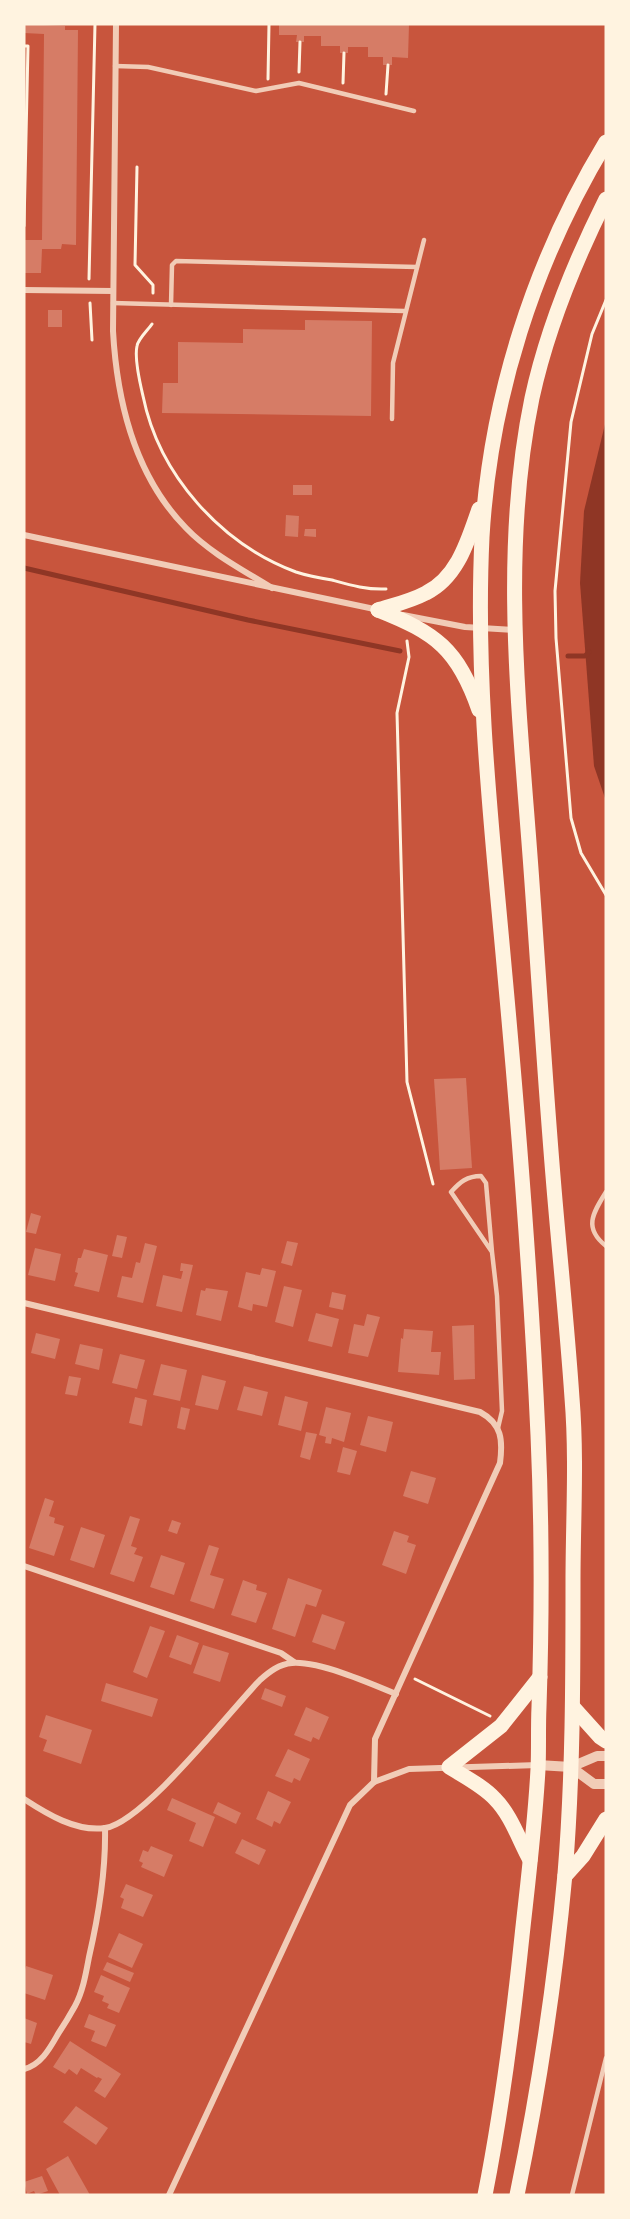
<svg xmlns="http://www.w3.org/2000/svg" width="630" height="2219" font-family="'Roboto Condensed',sans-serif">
<rect width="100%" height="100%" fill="#c8553d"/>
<path fill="#8f3625" d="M606 420V801L594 766 580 583 584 511Z"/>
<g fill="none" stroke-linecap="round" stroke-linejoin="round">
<g stroke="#8f3625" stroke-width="5">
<path d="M24 568 248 620 400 651"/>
<path d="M568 656H585L589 652"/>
</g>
</g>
<g fill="#d67c66">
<path d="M24 24 65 26V30H78L76 245 62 244 61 249H42L41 273H24V240H42L44 34 24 33Z"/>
<path d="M279 24 409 25 408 58 392 57V65H383V57H368V47H348V53H340V46H321V36H304V42H296L297 35H279Z"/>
<rect x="48" y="310" width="14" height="17"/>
<path d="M305 320 372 321 371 416 162 413 163 383H178V342L243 343V329L305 330Z"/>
<rect x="293" y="485" width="19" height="10"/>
<path d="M286 515 299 516 298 537 285 536Z"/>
<path d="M305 529H316V537L304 536Z"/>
<path d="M466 1078 472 1168 440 1170 434 1079Z"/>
<path d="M31 1213 41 1216 36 1234 26 1232Z"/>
<path d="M117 1235 127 1237 122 1258 112 1256Z"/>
<path d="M287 1241 298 1243 292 1266 281 1263Z"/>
<path d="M145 1243 157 1246 143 1303 117 1297 122 1276 132 1278 136 1262 140 1263Z"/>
<path d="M35 1248 61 1254 55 1281 28 1275Z"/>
<path d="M84 1249 108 1255 99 1292 74 1286 78 1273 75 1272 78 1258H81Z"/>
<path d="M181 1263 193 1265 182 1312 156 1306 163 1275 181 1279 183 1271H180Z"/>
<path d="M262 1268 276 1271 267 1307 253 1304 252 1311 238 1307 246 1272 260 1275Z"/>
<path d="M284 1286 302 1290 293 1327 275 1322Z"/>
<path d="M206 1288 228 1291 221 1321 196 1315 201 1290 205 1291Z"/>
<path d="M332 1292 346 1295 343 1310 329 1307Z"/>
<path d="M316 1313 339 1319 332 1347 308 1341Z"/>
<path d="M367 1314 380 1317 368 1357 348 1353 354 1324 364 1326Z"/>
<path d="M474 1325 475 1379 454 1380 452 1326Z"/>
<path d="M404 1329 433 1331 431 1352H441L439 1375 398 1372 401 1338 403 1339Z"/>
<path d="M36 1333 60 1339 55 1359 31 1353Z"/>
<path d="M80 1344 103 1349 99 1370 75 1364Z"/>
<path d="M120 1354 145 1360 137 1389 112 1383Z"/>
<path d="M161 1364 187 1370 180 1401 153 1395Z"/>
<path d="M202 1375 226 1381 218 1410 195 1405Z"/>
<path d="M69 1376 81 1378 77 1396 65 1394Z"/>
<path d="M244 1386 268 1392 262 1416 237 1410Z"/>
<path d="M285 1396 308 1402 301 1431 278 1425Z"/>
<path d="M135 1397 147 1400 142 1426 129 1423Z"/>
<path d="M181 1407 190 1409 185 1430 177 1428Z"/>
<path d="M326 1407 351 1413 344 1442 332 1438 331 1444 325 1443 326 1437 319 1435Z"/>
<path d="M368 1416 393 1422 386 1452 360 1445Z"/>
<path d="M306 1432 317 1434 310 1460 300 1457Z"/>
<path d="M343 1447 357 1451 350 1475 337 1472Z"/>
<path d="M411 1471 436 1478 428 1504 403 1496Z"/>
<path d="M45 1498 54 1501 49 1516 55 1518 54 1523 64 1526 54 1556 29 1548Z"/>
<path d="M130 1516 140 1519 131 1546 137 1548 134 1554 143 1557 134 1582 110 1574Z"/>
<path d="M172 1520 181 1523 177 1534 168 1531Z"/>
<path d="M81 1527 105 1535 94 1568 70 1560Z"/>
<path d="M394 1531 409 1536 407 1542 416 1545 406 1574 382 1565Z"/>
<path d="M209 1545 219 1548 210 1575 224 1579 214 1609 190 1601Z"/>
<path d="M161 1555 185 1563 174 1595 150 1587Z"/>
<path d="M288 1578 322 1590 316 1607 306 1604 295 1637 272 1629Z"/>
<path d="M243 1580 257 1585 256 1590 267 1593 256 1623 231 1615Z"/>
<path d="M322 1614 345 1622 335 1650 312 1642Z"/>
<path d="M150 1626 165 1631 147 1678 133 1672Z"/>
<path d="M177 1635 199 1643 191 1665 169 1657Z"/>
<path d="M203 1645 229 1653 220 1682 193 1673Z"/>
<path d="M106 1683 158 1699 152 1717 101 1701Z"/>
<path d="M265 1688 286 1696 282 1707 261 1699Z"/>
<path d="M306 1707 329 1717 319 1740 313 1737 311 1742 294 1735Z"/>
<path d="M46 1715 92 1730 81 1764 43 1751 47 1740 39 1737Z"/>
<path d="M288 1749 310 1759 300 1781 294 1778 292 1783 275 1776Z"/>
<path d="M268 1791 291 1802 280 1824 274 1821 272 1827 256 1819Z"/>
<path d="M172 1798 215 1817 203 1847 189 1841 196 1823 167 1810Z"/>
<path d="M218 1802 241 1813 236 1824 213 1813Z"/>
<path d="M242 1839 266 1850 259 1865 235 1853Z"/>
<path d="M151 1846 173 1855 164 1877 141 1867 143 1863 139 1861 143 1850 148 1852Z"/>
<path d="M126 1884 153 1895 143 1917 121 1908 124 1899 120 1897Z"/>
<path d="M119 1933 143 1944 132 1968 108 1957Z"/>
<path d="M107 1962 134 1973 130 1982 103 1970Z"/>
<path d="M26 1966 53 1975 45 2000 24 1993V1973Z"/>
<path d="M101 1975 130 1988 119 2013 107 2008 109 2004 102 2001 104 1996 94 1992Z"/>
<path d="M89 2014 116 2025 106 2047 91 2041 95 2031 84 2027Z"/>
<path d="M24 2018 37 2023 31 2044 24 2042Z"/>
<path d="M70 2041 121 2074 105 2098 94 2091 102 2079 98 2077 97 2078 81 2068 77 2075 69 2069 65 2074 53 2067Z"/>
<path d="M76 2106 108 2128 96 2145 63 2122Z"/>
<path d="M68 2156 90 2195H60L46 2169Z"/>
<path d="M42 2176 48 2191 36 2195 34 2191 27 2194 24 2182Z"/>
</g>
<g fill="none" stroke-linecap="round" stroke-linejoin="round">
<g stroke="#fff3e0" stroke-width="3">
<path d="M24 46H28L24 226"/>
<path d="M299 72 300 42"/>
<path d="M268 79 269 24"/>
<path d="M343 83 344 53"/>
<path d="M386 94 388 65"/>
<path d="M137 167 135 265 153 285V293"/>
<path d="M89 279 95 24"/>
<path d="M606 300 592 334 571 422 555 591 556 638 571 818 581 853 606 895"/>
<path d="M90 303 92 340"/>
<path d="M152 324C148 330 138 339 137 346 134 359 140 383 143 396 159 475 221 544 296 572 308 576 320 578 332 580 350 585 367 590 386 589"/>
<path d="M407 641 409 657 397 713 407 1082 433 1184"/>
<path d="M415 1679 490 1716"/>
</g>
<g stroke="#f1ccb7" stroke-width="4.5">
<path d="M115 66 148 67 256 91 299 83 414 111"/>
<path d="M113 303 404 311"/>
<path d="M171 305 172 265 176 261 417 267"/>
<path d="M392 419 393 363 424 240"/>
<path d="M606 1192C593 1213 583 1228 606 1246"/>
<path d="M492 1252 486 1183 481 1176C467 1176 460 1182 451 1192L492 1252 497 1296 502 1411 498 1428"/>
<path d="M572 2195 606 2058"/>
</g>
<g stroke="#f1ccb7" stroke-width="6">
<path d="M116 24 113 331C117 402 135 476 186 528 210 553 243 570 272 588"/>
<path d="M24 290 113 291"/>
<path d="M24 535 379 610"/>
<path d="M403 615 465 627 515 630"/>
<path d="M24 1303 480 1412C502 1424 503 1440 500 1463L375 1739 374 1782"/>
<path d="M24 1566 281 1653 294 1662"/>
<path d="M24 1799C47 1814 76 1832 105 1828 144 1822 229 1712 260 1680 269 1672 279 1664 292 1663 319 1661 370 1683 396 1694"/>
<path d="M24 2069C41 2065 50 2048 58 2034 64 2025 70 2015 75 2006 83 1991 86 1973 89 1957 99 1914 106 1873 105 1828"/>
<path d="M169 2195 350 1805 374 1782 409 1769 538 1765"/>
</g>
<g stroke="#f1ccb7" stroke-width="10">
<path d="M538 1765 571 1767 597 1756H606"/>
<path d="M571 1767 594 1784H606"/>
</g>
<g stroke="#fff3e0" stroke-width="15">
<path d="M378 610C394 605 411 601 426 593 458 577 468 540 479 509"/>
<path d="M378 610C436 633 458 649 479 710"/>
<path d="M573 1707 600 1737 606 1741"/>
<path d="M530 1860C519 1840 511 1815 495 1799 483 1786 465 1777 449 1767L501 1726 540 1677"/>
<path d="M565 1876 583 1856 606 1819"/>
<path d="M485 2195C502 2109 513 2023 522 1936 528 1881 535 1825 538 1769 539 1749 538 1728 539 1707 542 1616 542 1525 538 1435 531 1282 519 1128 505 976 492 830 475 684 482 537 490 398 534 261 606 142"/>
<path d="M517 2195C539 2089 555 1982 565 1874 573 1777 573 1679 573 1581 573 1520 577 1459 572 1398 567 1324 559 1250 553 1176 545 1079 539 981 532 883 521 723 499 557 532 398 547 329 574 263 606 199"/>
</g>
</g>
<rect width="630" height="2219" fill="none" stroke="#fff3e0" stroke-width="51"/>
</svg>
